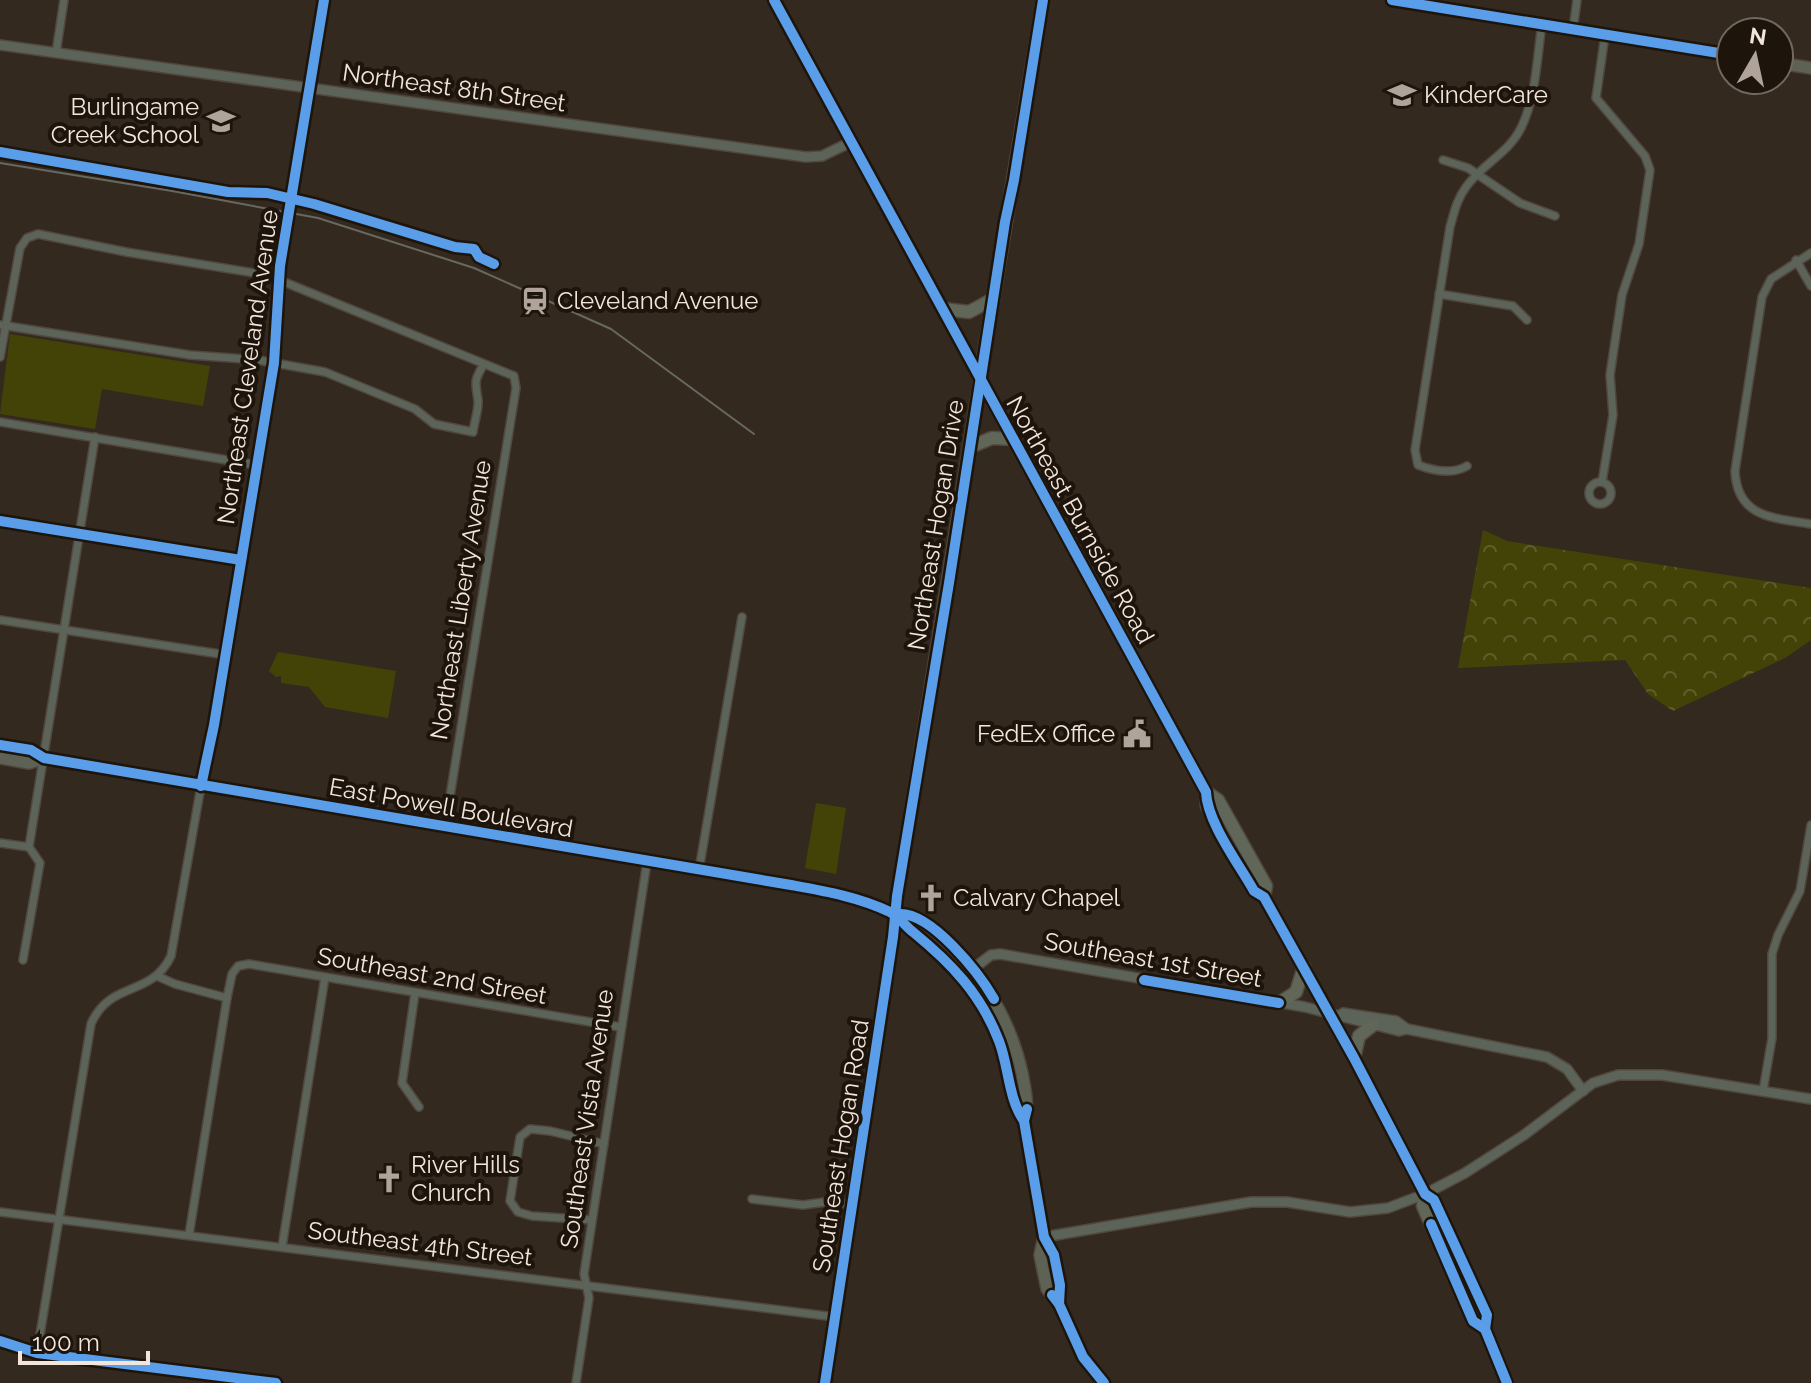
<svg xmlns="http://www.w3.org/2000/svg" width="1811" height="1383" font-family="Raleway,sans-serif">
<defs>
<pattern id="forest-crowns" width="20" height="18" patternUnits="userSpaceOnUse" patternTransform="scale(2)"><rect width="20" height="18" fill="#444307"/><path d="M2 6a3 3 0 1 1 6 0M12 15a3 3 0 1 1 6 0" fill="none" stroke="#5f5e2b"/></pattern>
</defs>
<rect width="100%" height="100%" fill="#34291f"/>
<g fill="#444307">
<path d="M10 334 210 366 203 406 102 389 95 429 0 414Z"/>
<path d="M278 652 396 671 388 718 325 707 309 687 281 683V676L276 677 269 671Z"/>
<path d="M816 803 846 808 836 874 805 868Z"/>
</g>
<path fill="url(#forest-crowns)" d="M1483 530 1507 541 1811 588V640L1785 658 1673 711 1648 694 1625 660 1458 668Z"/>
<g fill="none" stroke-linecap="round" stroke-linejoin="round">
<defs>
<g id="minor">
<path d="M1573 30 1577 0"/>
<path d="M56 53 64 0"/>
<path d="M1443 160 1468 168 1520 203 1555 216"/>
<path d="M1811 253 1771 279 1762 297 1735 471C1737 518 1774 518 1811 524"/>
<path d="M1796 260 1811 286"/>
<path d="M1439 294 1513 306 1527 320"/>
<path d="M1 325 190 355 258 360 325 372 415 409 434 424 473 432C474 423 479 409 478 400 475 382 474 380 484 364"/>
<path d="M0 357 20 248 27 238 38 234 126 252 267 275 514 376 516 388 445 827"/>
<path d="M0 422 257 465"/>
<path d="M1467 466C1452 475 1434 471 1418 465L1415 450 1450 227C1454 213 1457 199 1466 187 1482 164 1508 154 1521 128 1536 98 1537 57 1542 24"/>
<path d="M1602 482 1613 415 1610 375 1622 295 1639 244 1650 170 1645 156 1596 98 1605 35"/>
<circle cx="1600" cy="493" r="11"/>
<path d="M0 521 241 560"/>
<path d="M0 620 226 655"/>
<path d="M0 843 29 847"/>
<path d="M699 870 742 617"/>
<path d="M23 960 40 863 29 847 95 437"/>
<path d="M157 976 175 984 227 998"/>
<path d="M415 993 402 1083 419 1107"/>
<path d="M1763 1091 1772 1038V954L1778 935 1800 891 1811 825"/>
<path d="M752 1199 803 1205 825 1202 852 1204"/>
<path d="M0 1212 835 1317"/>
<path d="M592 1220 532 1216 518 1212 510 1201 520 1137 530 1129 550 1131 604 1144"/>
<path d="M189 1235 227 998 232 974 238 966 249 964 620 1027"/>
<path d="M282 1247 325 977"/>
<path d="M0 1341 37 1353 276 1383"/>
<path d="M37 1353 91 1024C110 980 151 998 171 956L201 786"/>
<path d="M576 1383 589 1298 584 1274 647 862"/>
</g>
<g id="tertiary">
<path d="M0 45 806 157 822 156 851 142"/>
<path d="M974 968 991 955 1000 954 1305 1007 1399 1031 1407 1029"/>
<path d="M1343 1013 1396 1021 1407 1029 1547 1057 1567 1069 1583 1091"/>
<path d="M1044 1237 1251 1202H1287L1350 1212 1388 1208 1425 1194 1465 1173 1524 1135 1593 1083 1618 1075H1662L1811 1099"/>
</g>
<path id="secondary" d="M201 786 214 725 274 363 280 266 324 0"/>
<g id="primary">
<path d="M774 0 980 378 897 896 893 937 825 1383"/>
<path d="M1392 0 1731 55"/>
<path d="M1779 63 1811 68"/>
<path d="M0 745 31 750 44 758 791 885C824 891 859 897 890 912 900 917 905 926 913 932 951 963 981 994 999 1041 1009 1067 1008 1098 1024 1121"/>
<path d="M0 758 29 763 44 758"/>
<path d="M895 915C918 913 936 931 951 946 987 982 1011 1023 1022 1073 1025 1090 1029 1104 1024 1121L1044 1237 1054 1255 1060 1285 1059 1304"/>
<path d="M1044 1237 1040 1255 1047 1289 1059 1304 1083 1357 1104 1383"/>
</g>
<g id="trunk">
<path d="M1043 0 980 378 1206 792 1207 806 1237 862 1254 891 1264 897 1354 1058 1425 1194 1434 1200 1487 1315 1485 1329 1507 1383"/>
<path d="M943 309 969 312 993 299"/>
<path d="M970 447 992 438 1014 439"/>
<path d="M1206 792 1218 800 1266 886 1264 897"/>
<path d="M1279 1003 1296 992 1304 967"/>
<path d="M1354 1058 1359 1036 1373 1025"/>
<path d="M1425 1194 1423 1206 1473 1321 1485 1329"/>
</g>
</defs>
<use href="#minor" stroke="#51473f" stroke-width="10"/>
<use href="#tertiary" stroke="#51473f" stroke-width="12"/>
<use href="#secondary" stroke="#51473f" stroke-width="13"/>
<use href="#primary" stroke="#51473f" stroke-width="14"/>
<use href="#trunk" stroke="#51473f" stroke-width="15"/>
<use href="#minor" stroke="#5c6358" stroke-width="7"/>
<use href="#tertiary" stroke="#5c6358" stroke-width="9"/>
<use href="#secondary" stroke="#5e6457" stroke-width="10"/>
<use href="#primary" stroke="#5e6255" stroke-width="11"/>
<use href="#trunk" stroke="#606658" stroke-width="12"/>
<path stroke="#676860" stroke-width="2" d="M0 163 172 191 318 218 474 268 611 329 754 434"/>
<defs>
<g id="cycleway">
<path d="M774 0 1206 792C1207 822 1239 864 1254 891L1264 897 1354 1058 1425 1194 1434 1200 1487 1315 1485 1329 1507 1383"/>
<path d="M1392 0 1731 55"/>
<path d="M0 152 228 192 267 193 314 204 455 247 474 249 479 257 494 264"/>
<path d="M0 521 241 560"/>
<path d="M0 745 31 750 44 758 791 885C824 891 859 897 890 912 900 917 905 926 913 932 951 963 981 994 999 1041 1009 1067 1008 1098 1024 1121"/>
<path d="M201 786 214 725 274 363 280 266 324 0"/>
<path d="M899 914C931 912 979 973 994 999"/>
<path d="M1144 980 1279 1003"/>
<path d="M1027 1109 1024 1121 1044 1237 1054 1255 1060 1285 1059 1304"/>
<path d="M1431 1224 1473 1321 1485 1329"/>
<path d="M1052 1295 1059 1304 1083 1357 1104 1383"/>
<path d="M0 1341 37 1353 276 1383"/>
<path d="M825 1383 893 937 897 896 949 583 1005 222 1014 180 1043 0"/>
</g>
</defs>
<use href="#cycleway" stroke="#1d140c" stroke-width="15"/>
<use href="#cycleway" stroke="#5a9eea" stroke-width="10"/>
</g>
<defs>
<symbol id="school-bare" viewBox="-9 -9 18 18"><path d="M0-5L7-2L0 1L-7-2ZM-4 1L0 2.5L4 1V4Q0 6-4 4Z" fill="#b0a399" stroke="#1d140c" stroke-width="2.5" paint-order="stroke"/></symbol>
<symbol id="station-bare" viewBox="-9 -9 18 18"><path d="M-3-6H3Q5-6 5-4V2Q5 4 3 4L4.5 6H3L1.5 4h-3L-3 6H-4.5L-3 4Q-5 4-5 2V-4Q-5-6-3-6ZM-3.5-4v3h7v-3ZM-3.5 1v1.5H-2V1ZM2 1v1.5H3.5V1Z" fill="#b0a399" stroke="#1d140c" stroke-width="2.5" paint-order="stroke"/></symbol>
<symbol id="civic-bare" viewBox="-9 -9 18 18"><path d="M-.6-6.5H3V-4.5H.6V-3L4-1V1h2V6H-6V1h2V-1L-.6-3ZM-1.2 2.5V6h2.4V2.5Z" fill="#b0a399" stroke="#1d140c" stroke-width="2.5" paint-order="stroke"/></symbol>
<symbol id="church-bare" viewBox="-9 -9 18 18"><path d="M-1.2-6h2.4v3.5h3.3v2.4h-3.3V6h-2.4V-.1h-3.3v-2.4h3.3Z" fill="#b0a399" stroke="#1d140c" stroke-width="2.5" paint-order="stroke"/></symbol>
</defs>
<g fill-rule="evenodd">
<use href="#school-bare" x="1382" y="75" width="40" height="40"/>
<use href="#school-bare" x="201" y="101" width="40" height="40"/>
<use href="#station-bare" x="515" y="281" width="40" height="40"/>
<use href="#civic-bare" x="1117" y="714" width="40" height="40"/>
<use href="#church-bare" x="911" y="878" width="40" height="40"/>
<use href="#church-bare" x="369" y="1159" width="40" height="40"/>
</g>
<g text-anchor="middle" stroke-width="8" stroke-linejoin="round" paint-order="stroke">
<g font-size="24" fill="#f3e5da" stroke="#1d140c">
<text transform="translate(454 88) rotate(8)" y="8">Northeast 8th Street</text>
<text transform="translate(248 367) rotate(-82)" y="8">Northeast Cleveland Avenue</text>
<text transform="translate(1080 520) rotate(61)" y="8">Northeast Burnside Road</text>
<text transform="translate(936 525) rotate(-81)" y="8">Northeast Hogan Drive</text>
<text transform="translate(461 600) rotate(-81)" y="8">Northeast Liberty Avenue</text>
<text transform="translate(451 808) rotate(10)" y="8">East Powell Boulevard</text>
<text transform="translate(1153 960) rotate(10)" y="8">Southeast 1st Street</text>
<text transform="translate(432 976) rotate(10)" y="8">Southeast 2nd Street</text>
<text transform="translate(587 1119) rotate(-82)" y="8">Southeast Vista Avenue</text>
<text transform="translate(841 1146) rotate(-81)" y="8">Southeast Hogan Road</text>
<text transform="translate(420 1244) rotate(7)" y="8">Southeast 4th Street</text>
</g>
<g font-size="24" fill="#f3e5da" stroke="#1d140c" text-anchor="start">
<text x="1424" y="103">KinderCare</text>
<text x="199" y="115" text-anchor="end">Burlingame<tspan x="199" dy="28">Creek School</tspan></text>
<text x="557" y="309">Cleveland Avenue</text>
<text x="1115" y="742" text-anchor="end">FedEx Office</text>
<text x="953" y="906">Calvary Chapel</text>
<text x="411" y="1173">River Hills<tspan x="411" dy="28">Church</tspan></text>
</g>
</g>
<g transform="translate(1755 56) rotate(9)"><circle r="38" fill="#1d140c" stroke="#73685e" stroke-width="2"/>
<path d="M0-6L14 30L0 20L-14 30Z" fill="#b0a399"/>
<text y="-12" font-size="22" font-weight="bold" text-anchor="middle" fill="#f3e5da">N</text>
</g>
<path d="M20 1351v12h128v-12" fill="none" stroke="#f3e5da" stroke-width="4"/>
<text x="32" y="1351" font-size="24" fill="#f3e5da" stroke="#1d140c" stroke-width="6" paint-order="stroke">100 m</text>
</svg>
